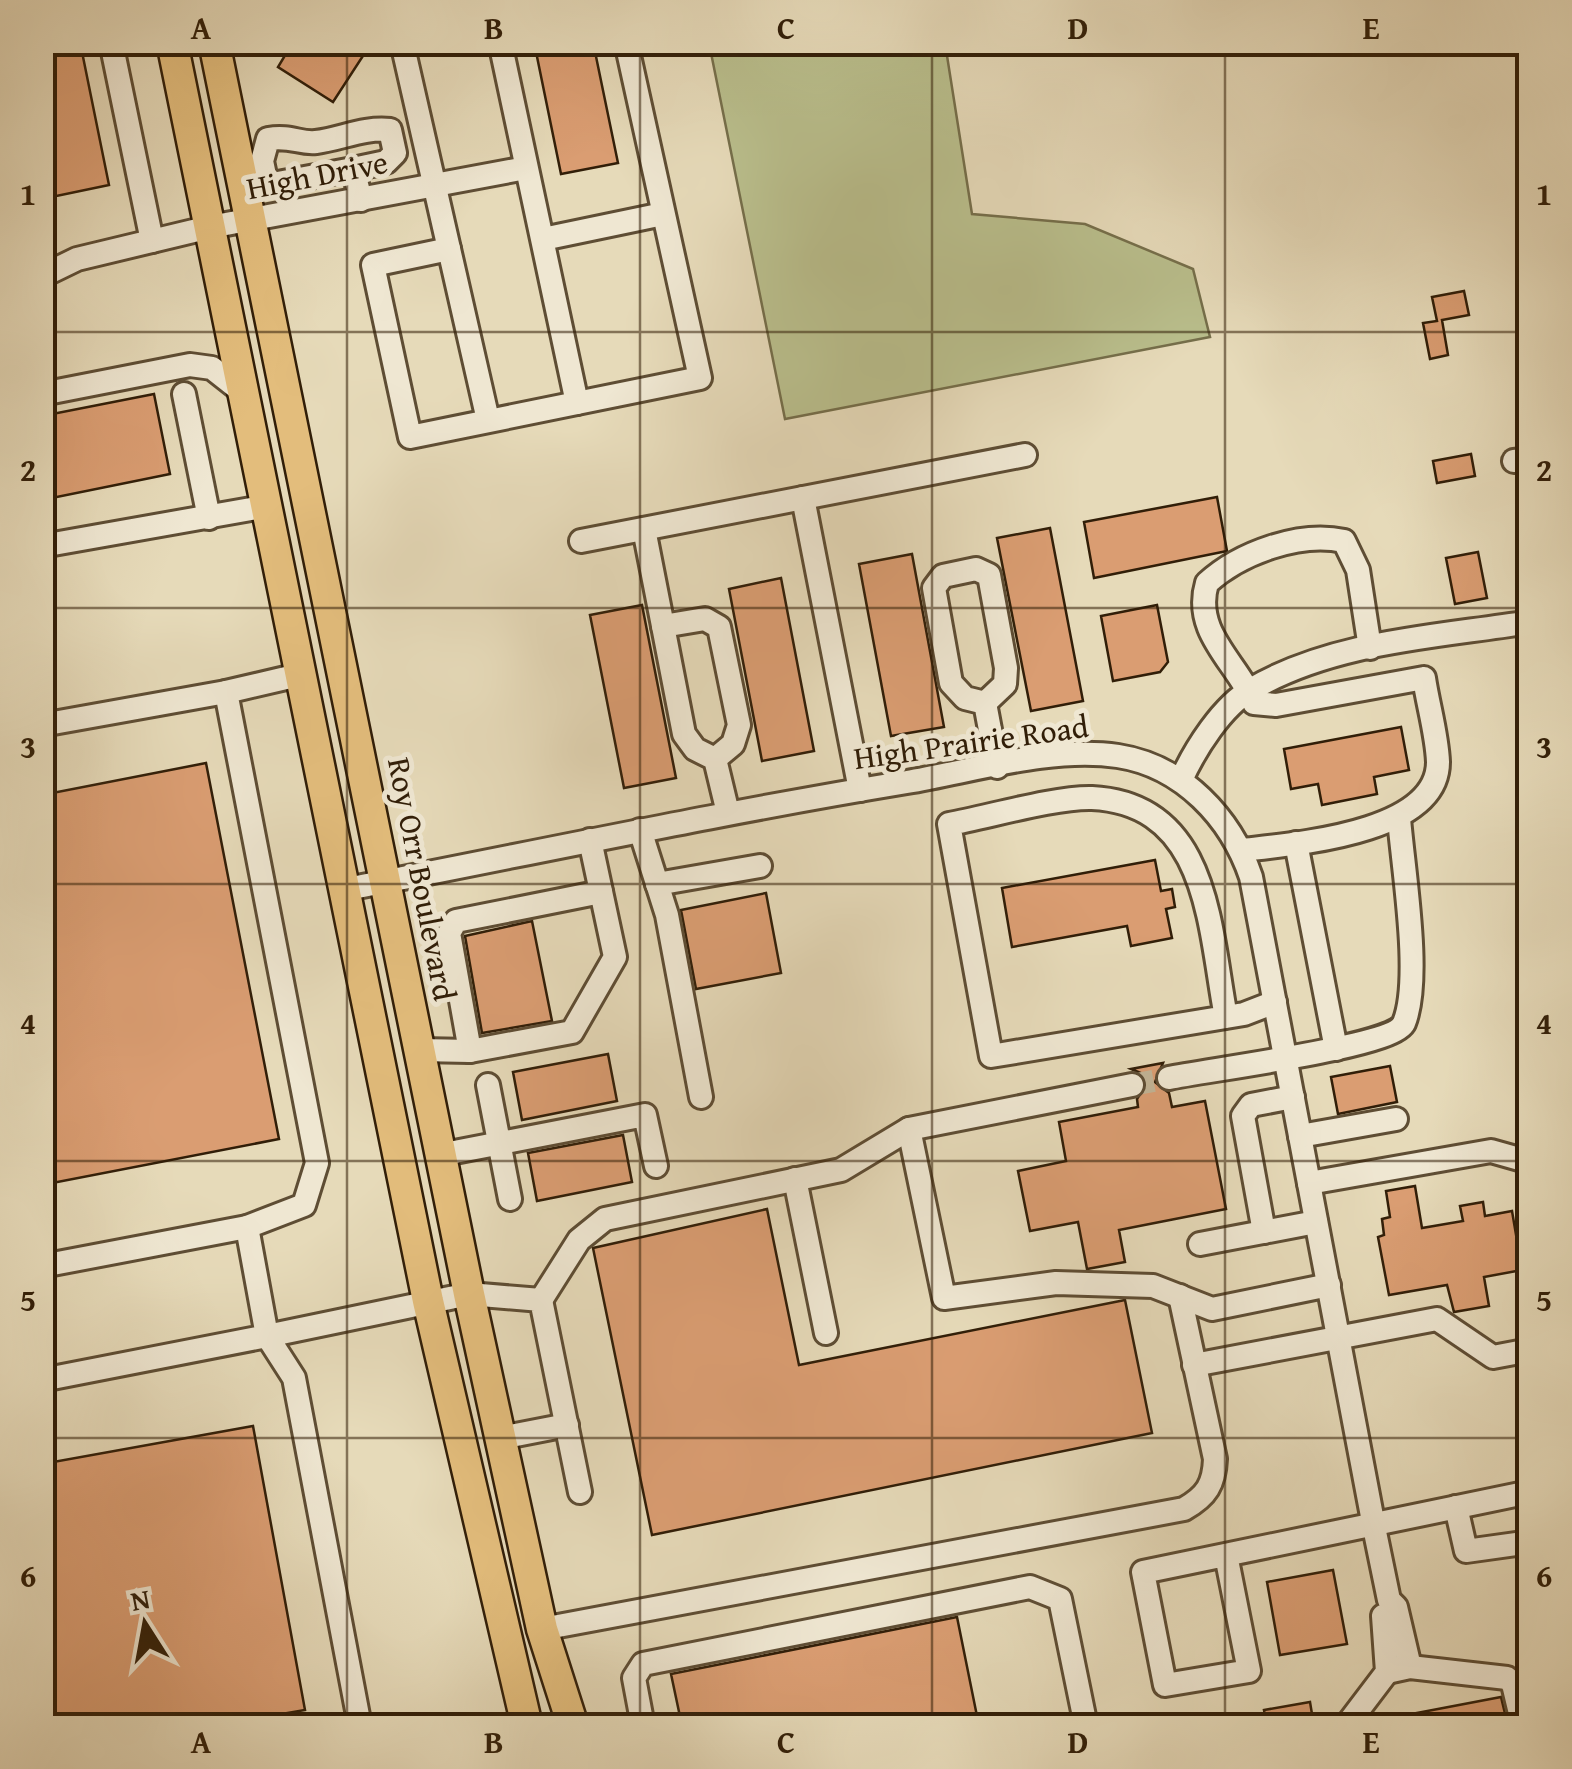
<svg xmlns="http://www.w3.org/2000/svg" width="1572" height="1769" font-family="'Gentium Book Plus',serif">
<rect width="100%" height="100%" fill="#e6dab9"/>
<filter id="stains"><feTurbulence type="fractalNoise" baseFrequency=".002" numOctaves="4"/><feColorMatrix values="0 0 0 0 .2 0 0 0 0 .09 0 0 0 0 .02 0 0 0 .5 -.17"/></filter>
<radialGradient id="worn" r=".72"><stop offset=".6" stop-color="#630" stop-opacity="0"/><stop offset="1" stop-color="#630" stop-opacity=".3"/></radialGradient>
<path fill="#b9be8c" stroke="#756e4a" stroke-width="2.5" d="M709 43H945L972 214 1085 224 1193 269 1210 337 785 419Z"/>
<g fill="#da9d72" stroke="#311e08" stroke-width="2.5">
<path d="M42 42H80L109 185 42 199Z"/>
<path d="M293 42H372L333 102 278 67Z"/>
<path d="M534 42H593L618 163 561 174Z"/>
<path d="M1464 291 1469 315 1442 320 1448 355 1430 359 1423 323 1437 321 1432 297Z"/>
<path d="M154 394 170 474 42 500V416Z"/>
<path d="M1471 454 1475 476 1437 483 1433 461Z"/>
<path d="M1217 497 1227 551 1094 578 1084 522Z"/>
<path d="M1050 528 1083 701 1031 711 997 538Z"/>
<path d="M1478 552 1487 598 1455 604 1446 558Z"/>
<path d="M912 554 944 727 891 736 859 564Z"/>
<path d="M781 578 814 751 762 761 729 589Z"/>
<path d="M642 605 676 778 624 788 590 615Z"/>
<path d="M1157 605 1168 662 1160 672 1113 681 1101 616Z"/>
<path d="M1401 727 1409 770 1374 777 1377 794 1322 805 1318 784 1291 789 1284 749Z"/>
<path d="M206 763 279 1139 42 1185V795Z"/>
<path d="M1155 860 1161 891 1172 889 1175 907 1166 909 1172 938 1131 946 1127 926 1012 947 1002 888Z"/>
<path d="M766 893 781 973 696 989 681 910Z"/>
<path d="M532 921 552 1021 482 1033 465 936Z"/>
<path d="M608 1054 617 1101 522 1120 513 1072Z"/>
<path d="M1163 1063 1155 1082 1169 1093 1172 1107 1205 1101 1226 1209 1119 1230 1125 1262 1087 1269 1078 1222 1030 1231 1018 1171 1066 1161 1059 1122 1138 1107 1137 1099 1147 1083 1143 1074 1131 1069Z"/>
<path d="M1390 1066 1397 1102 1338 1114 1331 1077Z"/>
<path d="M623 1135 632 1182 537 1201 528 1153Z"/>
<path d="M1415 1186 1422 1228 1463 1221 1460 1206 1483 1202 1485 1216 1512 1211 1522 1270 1484 1277 1489 1306 1454 1312 1447 1285 1389 1295 1378 1237 1384 1235 1382 1219 1390 1217 1386 1191Z"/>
<path d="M767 1209 799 1365 1125 1300 1152 1433 652 1535 593 1248Z"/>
<path d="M253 1426 305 1710 212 1726H42V1464Z"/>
<path d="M1333 1570 1347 1644 1280 1655 1267 1582Z"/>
<path d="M957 1617 979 1726H682L671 1674Z"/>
<path d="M1501 1697 1508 1726H1381L1380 1720Z"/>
<path d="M1310 1702 1314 1726H1267L1264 1710Z"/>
</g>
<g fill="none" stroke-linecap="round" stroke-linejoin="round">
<path stroke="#c2b496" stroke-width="22" stroke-dasharray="22 11" stroke-linecap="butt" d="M1132 1085 1169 1078"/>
<defs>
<g id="minor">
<path d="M111 42 152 241"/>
<path d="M406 42 403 47 488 420"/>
<path d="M500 42 577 403"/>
<path d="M353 169 267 185 262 161 268 139C291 135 300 144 316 142 341 139 364 127 390 130L395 153 386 162 353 169 361 200"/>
<path d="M543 239 663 214"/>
<path d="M449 249 373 265 410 437 700 378 626 42"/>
<path d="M42 276 77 259 210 227 526 168"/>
<path d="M42 394 190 365 212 368 245 394"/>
<path d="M184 394 209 518"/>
<path d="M1514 461 1530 459"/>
<path d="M803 498 860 790"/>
<path d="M644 529 663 626"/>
<path d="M581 541 1025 455"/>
<path d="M42 546 268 506"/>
<path d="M985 703 965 698 951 683 934 588 943 576 976 569 989 575 1006 668 1005 684 985 703 997 767"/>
<path d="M42 725 226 692"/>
<path d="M715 759 695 749 684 734 663 626 705 619 719 627 739 725 733 744 715 759 728 813"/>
<path d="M1181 780C1195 749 1222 706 1252 689 1334 641 1437 637 1530 622"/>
<path d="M640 830 667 915 701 1097"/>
<path d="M1296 843 1336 1049"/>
<path d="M1242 850C1293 844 1438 834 1438 762 1437 735 1428 705 1424 678L1276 705 1254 703C1238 663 1192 633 1207 583 1240 553 1300 531 1344 541L1358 570 1370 648"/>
<path d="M657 884 760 866"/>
<path d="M347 889C533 853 719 813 907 782 973 771 1051 746 1118 756 1183 766 1231 818 1251 877L1375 1532 1389 1600 1396 1607 1410 1667"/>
<path d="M1226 1017C1209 929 1210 804 1092 798 1055 797 988 817 949 824L991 1056 1244 1014 1275 1002"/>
<path d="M420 1050 470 1051 572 1032 615 957 590 840"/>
<path d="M470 1051 449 933 456 921 601 892"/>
<path d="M1169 1078C1205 1070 1394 1047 1404 1023 1422 979 1403 869 1399 818"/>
<path d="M488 1085 510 1199"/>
<path d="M909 1129 944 1298 1056 1283 1153 1286 1212 1309 1329 1285"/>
<path d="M1300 1136 1396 1119"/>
<path d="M439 1155 645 1115 656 1166"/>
<path d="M795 1179 826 1333"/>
<path d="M1309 1183 1491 1151 1530 1162"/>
<path d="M1264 1232 1243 1116 1251 1105 1293 1097"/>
<path d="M1200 1244 1316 1222"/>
<path d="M42 1266 247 1227"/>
<path d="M541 1300 579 1240 605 1219 841 1170 909 1129 1132 1085"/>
<path d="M1194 1365 1437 1319 1493 1357 1530 1350"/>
<path d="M42 1380 267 1336 247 1227 304 1205 317 1163 226 692 303 674"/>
<path d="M500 1438 567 1425"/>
<path d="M1456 1507 1466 1551 1530 1542"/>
<path d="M1226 1555 1249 1671 1165 1685 1143 1572C1272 1545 1401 1519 1530 1492"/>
<path d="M542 1629 1184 1509C1207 1496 1214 1484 1215 1459L1180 1296"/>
<path d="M1387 1672 1410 1667 1507 1678 1513 1684 1523 1726"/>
<path d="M360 1726 294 1378 267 1336 469 1294 541 1300 580 1492"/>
<path d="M643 1726 634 1678 643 1664 1030 1587 1060 1599 1086 1726"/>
<path d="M1346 1726 1387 1672 1383 1616"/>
</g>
<g id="major">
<path d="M172 42 428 1301 527 1726"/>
<path d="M214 42 469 1294 542 1629 573 1726"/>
</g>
</defs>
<use href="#minor" stroke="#5e4d34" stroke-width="28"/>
<use href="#major" stroke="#311e08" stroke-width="35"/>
<use href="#minor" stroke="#efe7d2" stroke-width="22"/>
<use href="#major" stroke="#e3bd7c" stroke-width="30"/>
</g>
<path fill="none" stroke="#311e08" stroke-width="2.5" stroke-opacity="0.55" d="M347 42V1726M640 42V1726M932 42V1726M1225 42V1726M42 332H1530M42 608H1530M42 884H1530M42 1161H1530M42 1438H1530"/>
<g text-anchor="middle" stroke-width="10" stroke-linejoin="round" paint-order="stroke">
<g font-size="32" fill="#311e08" stroke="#efe7d2">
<text transform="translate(317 175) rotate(-11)" y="11">High Drive</text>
<text transform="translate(971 742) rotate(-8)" y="11">High Prairie Road</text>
<text transform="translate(422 879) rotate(79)" y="11">Roy Orr Boulevard</text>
</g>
</g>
<rect width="1572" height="1769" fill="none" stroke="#e6dab9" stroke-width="110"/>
<g transform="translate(145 1624) rotate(349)" stroke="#efe7d2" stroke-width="8" paint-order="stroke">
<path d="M0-8L18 38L0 25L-18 38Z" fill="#311e08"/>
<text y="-15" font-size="28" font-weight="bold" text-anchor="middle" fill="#311e08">N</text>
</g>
<rect x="55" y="55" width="1462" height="1659" fill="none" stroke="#311e08" stroke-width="4"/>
<g font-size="32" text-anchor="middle" font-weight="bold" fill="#311e08">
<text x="201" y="39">A</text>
<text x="494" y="39">B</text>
<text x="786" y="39">C</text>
<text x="1078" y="39">D</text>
<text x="1371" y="39">E</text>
<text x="28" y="205">1</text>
<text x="1544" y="205">1</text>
<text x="28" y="481">2</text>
<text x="1544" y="481">2</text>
<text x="28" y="758">3</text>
<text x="1544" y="758">3</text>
<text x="28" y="1034">4</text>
<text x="1544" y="1034">4</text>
<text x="28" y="1311">5</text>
<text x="1544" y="1311">5</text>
<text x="28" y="1587">6</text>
<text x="1544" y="1587">6</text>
<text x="201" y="1753">A</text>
<text x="494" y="1753">B</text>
<text x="786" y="1753">C</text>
<text x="1078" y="1753">D</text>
<text x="1371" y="1753">E</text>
</g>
<rect width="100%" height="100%" filter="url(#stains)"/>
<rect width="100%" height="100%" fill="url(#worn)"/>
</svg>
